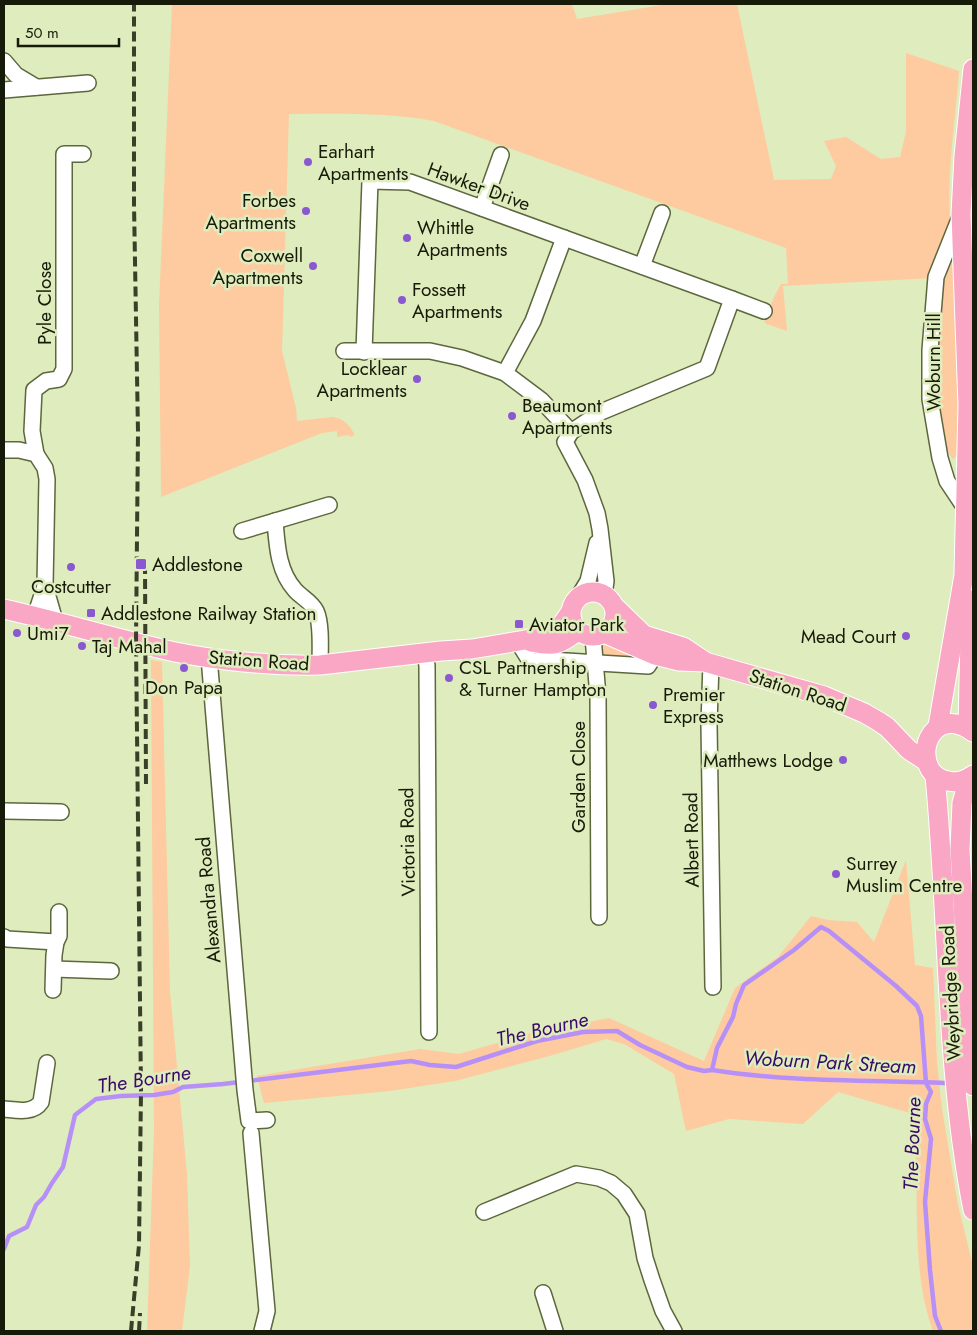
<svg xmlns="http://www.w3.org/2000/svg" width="977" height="1335" font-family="Jost,sans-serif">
<rect width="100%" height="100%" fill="#dfecbd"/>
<g fill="#fecaa0">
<path d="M172 4H572L577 19 668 4H737L774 180 831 179 836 166 824 141 846 137 881 159 900 157 906 132V53L959 71C955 126 942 204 955 256L963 450 953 459C931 433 934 316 933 278L783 286 787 331 767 324 764 322 774 297 781 284H788L786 248 434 121C386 112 337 114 289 114L282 351 296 408 297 421 333 417C345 419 349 425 355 435L350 437 349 435 337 437V431L322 433 161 497 159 304Z"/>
<path d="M603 642 641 659 602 656 600 644Z"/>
<path d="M151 660 162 662 170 991 187 1174 190 1266 182 1331H147L154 1131Z"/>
<path d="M906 860 915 965 933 968 937 1062 942 1109 958 1205 973 1266V1331H933C908 1262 922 1185 913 1114L838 1092 803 1124 729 1119 686 1131 674 1074 624 1044 606 1039 553 1055 455 1081 390 1091 264 1103 257 1076 420 1049 459 1054 535 1032 609 1018 704 1061 735 988 778 957 811 916 828 920 857 922 874 942Z"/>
</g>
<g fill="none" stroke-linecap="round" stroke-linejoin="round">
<g stroke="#b790f7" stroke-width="4.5">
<path d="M712 1070C789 1082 868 1080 945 1083"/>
<path d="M4 1249 9 1236 27 1227 36 1205 44 1197 52 1183 63 1167 75 1115 96 1099 121 1096 154 1095 173 1092 183 1087 223 1084 411 1061 430 1065 456 1067 537 1041 583 1032 617 1031 640 1045 687 1067 704 1071 712 1070 717 1048 733 1017 736 1004 744 985 794 950 821 927 829 931 896 986 917 1006 921 1016 926 1083 931 1092 926 1104 925 1119 931 1139 925 1202 930 1270 935 1316 941 1331"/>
</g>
<defs>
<g id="minor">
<path d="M4 61 16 75 36 87"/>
<path d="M4 90 88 83"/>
<path d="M482 208 501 155"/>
<path d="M960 217 936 277 930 350V399L940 458 947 481 965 508"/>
<path d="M642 266 662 213"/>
<path d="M732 299 764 311"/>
<path d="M344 351H430L462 358 505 373 541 400 571 432"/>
<path d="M364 352 370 181 410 182 732 299 707 368 601 412 571 432 565 442 585 480 597 513 600 529 606 581 604 595"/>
<path d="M505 373 533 321 564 238"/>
<path d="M4 450H19L36 454 45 468 47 479 45 586 35 616"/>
<path d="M36 454 32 431 34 390 46 381 59 379 64 369V154H83"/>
<path d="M275 521C277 545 278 571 295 590 301 597 312 602 316 611 322 624 320 651 320 665"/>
<path d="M242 531 329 505"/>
<path d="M45 586 55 621"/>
<path d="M579 596 588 581 597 543"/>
<path d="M593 637 598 696 599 917"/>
<path d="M518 642 530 661 550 660 648 666 655 655 658 645"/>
<path d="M425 652 427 666 429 1032"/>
<path d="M209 657 245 1090 249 1121 267 1120"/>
<path d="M711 663 709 724 713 987"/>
<path d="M4 811 61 812"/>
<path d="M4 937 7 939 56 942"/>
<path d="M54 969 111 971"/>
<path d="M53 990 54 955 56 942 59 936V912"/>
<path d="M4 1109C16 1110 33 1114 41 1102L47 1063"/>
<path d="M251 1133 267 1311 262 1331"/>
<path d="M484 1212 576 1174 599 1178 611 1183 624 1194 637 1214 645 1258 652 1280 663 1311 674 1331"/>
<path d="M543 1293 555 1331"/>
</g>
<g id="major">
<circle cx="593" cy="614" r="22"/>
<path d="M967 599 970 637 968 728"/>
<path d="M614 606 644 635 683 647 704 661"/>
<path d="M4 609C61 622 117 639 175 652 219 661 274 666 320 665L441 651 472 649 525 640 548 633 561 626 570 613"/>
<path d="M604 633 655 655 679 661 705 662 824 696 864 713 878 721 887 727 909 750 926 761"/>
<path d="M531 642C555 647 558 645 578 631"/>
<path d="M938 726 964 575 968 405 961 214 964 156 973 69"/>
<path d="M973 732C968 728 963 725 956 724 921 718 914 776 948 781 958 783 965 781 973 775"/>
<path d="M935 776C949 920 945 1067 973 1210"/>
<path d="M969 778 962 803 960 849 973 1086"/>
</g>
</defs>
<use href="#minor" stroke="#5c673d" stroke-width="18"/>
<use href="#major" stroke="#fff" stroke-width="21"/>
<use href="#minor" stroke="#fff" stroke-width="15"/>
<use href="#major" stroke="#f9a7c4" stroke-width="19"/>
<g stroke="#393f28" stroke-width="4" stroke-dasharray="10 5" stroke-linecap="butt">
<path d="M145 564 146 789"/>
<path d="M131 1331 139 1245 141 1092 136 642 138 432 134 204V4"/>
<path d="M139 1331 140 1313"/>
</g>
</g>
<g fill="#8a58d1" stroke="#dfecbd" stroke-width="2">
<circle cx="308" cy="162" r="5"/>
<circle cx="306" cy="211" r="5"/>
<circle cx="407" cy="238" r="5"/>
<circle cx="313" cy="266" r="5"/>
<circle cx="402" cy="300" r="5"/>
<circle cx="417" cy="379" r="5"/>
<circle cx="512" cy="416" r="5"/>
<rect x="135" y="558" width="12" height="12" rx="2.5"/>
<circle cx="71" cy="567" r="5"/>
<rect x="86" y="608" width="10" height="10" rx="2.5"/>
<rect x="514" y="619" width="10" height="10" rx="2.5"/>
<circle cx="17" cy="633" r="5"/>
<circle cx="906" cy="636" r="5"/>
<circle cx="82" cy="646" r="5"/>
<circle cx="184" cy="668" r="5"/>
<circle cx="449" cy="678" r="5"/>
<circle cx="653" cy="705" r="5"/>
<circle cx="843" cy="760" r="5"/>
<circle cx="836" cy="874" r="5"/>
</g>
<g text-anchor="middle" stroke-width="5" stroke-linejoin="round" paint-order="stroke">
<g font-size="19" fill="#161a08" stroke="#dfecbd" text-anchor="start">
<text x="318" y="158">Earhart<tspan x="318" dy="22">Apartments</tspan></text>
<text x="296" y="207" text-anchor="end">Forbes<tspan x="296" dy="22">Apartments</tspan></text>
<text x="417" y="234">Whittle<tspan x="417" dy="22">Apartments</tspan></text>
<text x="303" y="262" text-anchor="end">Coxwell<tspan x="303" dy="22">Apartments</tspan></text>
<text x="412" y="296">Fossett<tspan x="412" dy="22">Apartments</tspan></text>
<text x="407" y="375" text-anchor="end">Locklear<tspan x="407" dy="22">Apartments</tspan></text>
<text x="522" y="412">Beaumont<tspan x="522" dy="22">Apartments</tspan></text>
<text x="152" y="571">Addlestone</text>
<text x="71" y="593" text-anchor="middle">Costcutter</text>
<text x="101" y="620">Addlestone Railway Station</text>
<text x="529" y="631">Aviator Park</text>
<text x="27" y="640">Umi7</text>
<text x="896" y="643" text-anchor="end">Mead Court</text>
<text x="92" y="653">Taj Mahal</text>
<text x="459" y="674">CSL Partnership<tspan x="459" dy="22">&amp; Turner Hampton</tspan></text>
<text x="184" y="694" text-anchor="middle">Don Papa</text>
<text x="663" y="701">Premier<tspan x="663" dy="22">Express</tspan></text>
<text x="833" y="767" text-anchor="end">Matthews Lodge</text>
<text x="846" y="870">Surrey<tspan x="846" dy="22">Muslim Centre</tspan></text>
</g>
<g font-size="19" fill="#161a08" stroke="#dfecbd">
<text transform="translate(479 186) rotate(20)" y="7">Hawker Drive</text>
<text transform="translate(44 303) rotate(-90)" y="7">Pyle Close</text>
<text transform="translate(933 362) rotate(-90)" y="7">Woburn Hill</text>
<text transform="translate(259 660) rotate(4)" y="7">Station Road</text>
<text transform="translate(798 690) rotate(18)" y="7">Station Road</text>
<text transform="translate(578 777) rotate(-90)" y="7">Garden Close</text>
<text transform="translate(691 840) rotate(-91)" y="7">Albert Road</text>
<text transform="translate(407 842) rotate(-91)" y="7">Victoria Road</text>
<text transform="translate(208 900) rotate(-95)" y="7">Alexandra Road</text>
<text transform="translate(950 993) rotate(-93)" y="7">Weybridge Road</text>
</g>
<g font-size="20" font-style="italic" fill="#390967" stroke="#dfecbd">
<text transform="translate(542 1029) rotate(-13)" y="7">The Bourne</text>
<text transform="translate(830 1062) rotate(3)" y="7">Woburn Park Stream</text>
<text transform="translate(144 1079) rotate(-9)" y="7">The Bourne</text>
<text transform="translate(912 1144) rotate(-88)" y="7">The Bourne</text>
</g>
</g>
<rect width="977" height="1335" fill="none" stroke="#161a08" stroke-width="10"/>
<path d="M18 38v8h101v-8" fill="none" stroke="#161a08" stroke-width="2.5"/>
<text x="25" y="38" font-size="15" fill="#161a08" stroke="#dfecbd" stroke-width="4" paint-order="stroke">50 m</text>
</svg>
